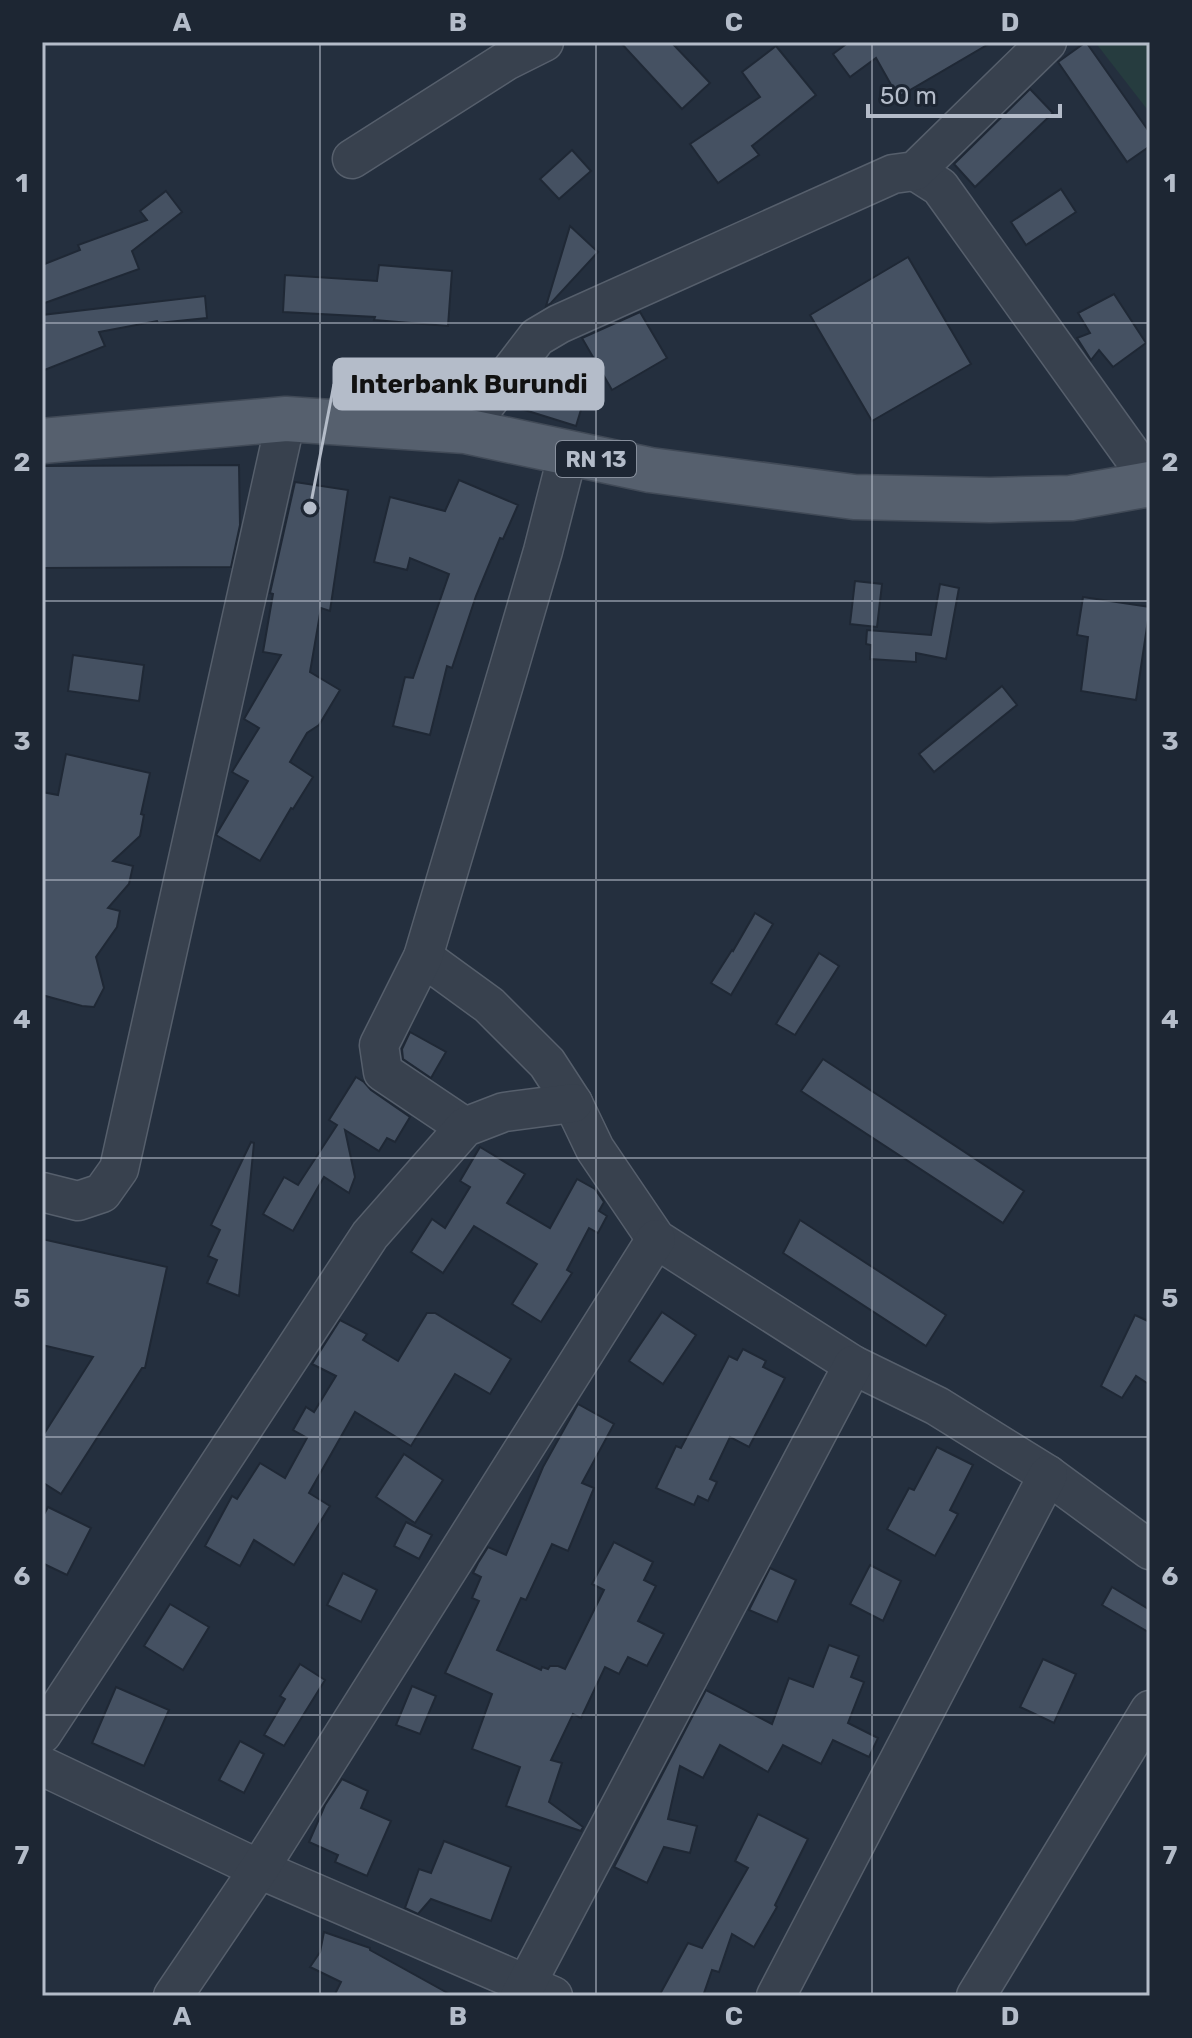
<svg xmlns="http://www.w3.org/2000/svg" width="1192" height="2038" font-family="Rubik,sans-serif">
<rect width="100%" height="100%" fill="#242f3e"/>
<path fill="#263c3f" d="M1095 42H1150V113Z"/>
<g fill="#455162" stroke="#1f2835" stroke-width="2">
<path d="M620 42H671L710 83 682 109Z"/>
<path d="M849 42H992L898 97 876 58 850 77 833 54Z"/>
<path d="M1086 42 1150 133V146L1127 162 1058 62Z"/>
<path d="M776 46 816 95 752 146 759 155 718 183 690 144 760 97 742 72Z"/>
<path d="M1030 89 1053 113 975 187 954 164Z"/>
<path d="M572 150 591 171 559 199 540 179Z"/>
<path d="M1061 189 1076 212 1026 245 1011 222Z"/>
<path d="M166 191 182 212 132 251 139 269 42 304V265L80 250 78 245 147 220 140 211Z"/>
<path d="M570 226 598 252 551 303 546 306Z"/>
<path d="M908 257 971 364 872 421 810 315Z"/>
<path d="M379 265 452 271 448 326 374 320 375 317 283 312 285 275 377 281Z"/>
<path d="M1114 294 1146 343 1113 367 1099 350 1091 360 1077 338 1090 333 1078 313Z"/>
<path d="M205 296 207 318 158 323 157 321 99 332 105 346 42 371V315Z"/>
<path d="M640 312 667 358 612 390 582 338Z"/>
<path d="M529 383 584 400 576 426 515 407 518 398Z"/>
<path d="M239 465 240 525 231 567 42 568V466Z"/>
<path d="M459 480 518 505 503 539 500 538 476 596 452 668 447 666 430 735 393 726 405 677 413 678 449 574 410 558 407 570 374 562 390 497 445 511Z"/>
<path d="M295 482 348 490 330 611 321 608 310 672 340 690 319 725 307 733 290 762 313 777 293 809 291 808 260 861 216 835 248 781 232 772 259 728 244 719 281 655 263 652 273 594 270 593Z"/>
<path d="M855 581 882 584 877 627 850 624Z"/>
<path d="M940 584 959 588 946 659 916 653V662L870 659 871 645 866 644 867 630 931 635Z"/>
<path d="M1083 597 1150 607 1136 700 1081 691 1088 637 1077 635Z"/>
<path d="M73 655 144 665 139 701 68 691Z"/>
<path d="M1002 686 1017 705 934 772 919 754Z"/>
<path d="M66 754 150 773 141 814 144 815 140 836 113 861 133 866 129 884 108 908 120 911 117 927 96 957 104 988 94 1007 82 1006 42 995V792L58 795Z"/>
<path d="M755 913 773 924 731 995 711 983 732 950 733 951Z"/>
<path d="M819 953 839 966 795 1035 776 1024Z"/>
<path d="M410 1032 446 1052 431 1078 403 1059 402 1049Z"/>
<path d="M823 1059 1024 1191 1003 1223 801 1091Z"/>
<path d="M356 1077 364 1082 371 1090 410 1117 395 1142 387 1138 379 1151 345 1130 355 1177 349 1193 324 1177 293 1231 263 1214 284 1177 298 1185 337 1125 329 1120Z"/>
<path d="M251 1142 254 1143 239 1296 207 1283 217 1260 208 1256 220 1230 211 1225Z"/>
<path d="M480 1147 525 1174 507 1203 550 1228 577 1179 595 1189 604 1202 599 1211 607 1216 598 1233 589 1228 567 1270 572 1273 541 1322 512 1304 537 1264 474 1226 443 1273 411 1252 432 1219 445 1228 470 1187 460 1181Z"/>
<path d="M800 1220 946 1315 926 1346 783 1253Z"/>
<path d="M42 1239 167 1267 145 1368H142L61 1494 42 1482V1437L93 1357 42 1345Z"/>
<path d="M662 1312 696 1335 663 1384 629 1361Z"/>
<path d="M427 1313H435L511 1359 490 1394 455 1374 411 1446 355 1412 309 1493 330 1506 294 1565 254 1540 240 1566 205 1546 232 1496 237 1499 260 1463 285 1478 307 1438 293 1430 306 1407 314 1412 336 1376 312 1364 340 1320 367 1334 363 1340 398 1361Z"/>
<path d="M1135 1315 1150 1322V1385L1136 1376 1122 1398 1101 1386Z"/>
<path d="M743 1349 766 1361 763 1367 785 1378 749 1447 730 1437 710 1479 717 1482 708 1501 698 1496 694 1505 656 1488 676 1446 681 1448 729 1356 737 1360Z"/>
<path d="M578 1404 614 1424 582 1483 594 1488 568 1551 552 1544 526 1600 521 1598 497 1650 541 1670 542 1667 548 1669 550 1666H558L565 1669 604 1590 592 1584 614 1542 653 1562 644 1580 656 1586 638 1621 664 1634 647 1666 628 1657 619 1674 605 1667 581 1718 573 1714 551 1760 562 1763 549 1802 583 1827 581 1831 506 1806 520 1767 472 1749 492 1694 445 1673 479 1601 472 1598 481 1577 473 1573 478 1563 488 1547 506 1555 543 1467Z"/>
<path d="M937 1447 973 1465 950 1510 958 1514 935 1556 887 1529 909 1488 914 1490Z"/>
<path d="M404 1454 443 1480 415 1523 376 1497Z"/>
<path d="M48 1507 91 1528 67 1575 42 1563V1518Z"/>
<path d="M406 1522 432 1535 419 1559 394 1546Z"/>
<path d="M870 1565 901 1581 883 1621 850 1604Z"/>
<path d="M770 1568 796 1580 777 1622 749 1610Z"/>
<path d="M343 1573 377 1590 361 1622 327 1605Z"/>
<path d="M1112 1587 1150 1610V1633L1102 1605Z"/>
<path d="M170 1604 209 1627 183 1670 144 1646Z"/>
<path d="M829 1645 859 1656 851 1677 864 1682 848 1723 878 1738 869 1757 833 1740 821 1764 783 1745 768 1772 720 1745 703 1778 680 1766 668 1819 697 1826 690 1853 664 1847 647 1883 614 1867 706 1690 772 1724 789 1678 813 1687Z"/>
<path d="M1043 1659 1076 1674 1054 1723 1020 1707Z"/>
<path d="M300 1664 325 1680 284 1746 264 1735 285 1699 280 1696Z"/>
<path d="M412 1686 436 1696 420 1734 396 1725Z"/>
<path d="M116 1687 169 1710 144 1766 92 1743Z"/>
<path d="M240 1741 264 1754 244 1793 219 1780Z"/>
<path d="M342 1779 368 1791 361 1808 391 1821 367 1876 335 1862 338 1855 309 1842 325 1805Z"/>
<path d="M758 1814 808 1839 775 1905 777 1907 754 1947 732 1934 719 1972 712 1970 703 1996H659L688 1943 702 1948 748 1868 735 1861Z"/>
<path d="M444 1841 511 1867 491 1921 431 1899 418 1914 405 1908 419 1869 431 1873Z"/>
<path d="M324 1932 370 1948V1950L453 1996H334L341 1982 310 1967 320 1952Z"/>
</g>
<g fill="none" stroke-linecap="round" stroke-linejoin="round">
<defs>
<g id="minor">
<path d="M352 159 506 61 544 42"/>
<path d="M915 171 940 187 1150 480"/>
<path d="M465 431 537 337 559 324 893 174 915 171 1047 42"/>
<path d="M423 957 489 1005 547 1063 573 1103 595 1149 656 1239 853 1365 937 1406 1048 1475 1150 1550"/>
<path d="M465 1127 383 1072 379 1045 423 957 510 664 543 551 568 453"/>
<path d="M42 1192 78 1201 102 1193 119 1169 286 419"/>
<path d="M42 1734 370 1235 465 1127 504 1112 573 1103"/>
<path d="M42 1766 259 1869 553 1996"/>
<path d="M173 1996 259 1869 656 1239"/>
<path d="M520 1996 853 1365"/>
<path d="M776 1996 1048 1475"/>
<path d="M976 1996 1150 1710"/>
</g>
<path id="major" d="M42 441 286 419 465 431 650 470 854 497 990 500 1071 498 1150 484"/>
</defs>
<use href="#minor" stroke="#565f6c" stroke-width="41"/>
<use href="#major" stroke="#414a57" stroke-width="47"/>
<use href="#minor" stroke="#38414e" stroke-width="38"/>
<use href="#major" stroke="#56606e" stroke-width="44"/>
</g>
<path fill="none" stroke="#b4bcc9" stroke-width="2" stroke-opacity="0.55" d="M320 42V1996M596 42V1996M872 42V1996M42 323H1150M42 601H1150M42 880H1150M42 1158H1150M42 1437H1150M42 1715H1150"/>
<g text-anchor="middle" stroke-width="8" stroke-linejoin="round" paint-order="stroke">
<rect fill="#1d2633" stroke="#878f9c" stroke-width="2" x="556" y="441" width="80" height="36" rx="6"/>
<g font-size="22" font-weight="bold" fill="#b4bcc9">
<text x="596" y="467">RN 13</text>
</g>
</g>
<path fill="none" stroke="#b4bcc9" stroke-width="3" d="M310 508L334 384"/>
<circle fill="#b4bcc9" stroke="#1d2633" stroke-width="3" cx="310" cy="508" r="8"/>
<rect fill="#b4bcc9" stroke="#b4bcc9" stroke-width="3" x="334" y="359" width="269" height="50" rx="8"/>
<g font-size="26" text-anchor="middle" font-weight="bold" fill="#111">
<text x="469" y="393">Interbank Burundi</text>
</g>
<rect width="1192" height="2038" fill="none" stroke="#1d2633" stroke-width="88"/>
<path d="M868 104v12h192v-12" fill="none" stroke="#b4bcc9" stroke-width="4"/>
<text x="880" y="104" font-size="24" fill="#b4bcc9" stroke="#1d2633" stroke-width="6" paint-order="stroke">50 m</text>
<rect x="44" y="44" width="1104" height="1950" fill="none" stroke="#b4bcc9" stroke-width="3"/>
<g font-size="26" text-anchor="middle" font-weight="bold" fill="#b4bcc9">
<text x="182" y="31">A</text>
<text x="458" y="31">B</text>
<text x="734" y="31">C</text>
<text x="1010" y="31">D</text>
<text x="22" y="192">1</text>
<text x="1170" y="192">1</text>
<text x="22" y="471">2</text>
<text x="1170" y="471">2</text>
<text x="22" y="750">3</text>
<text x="1170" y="750">3</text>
<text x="22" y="1028">4</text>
<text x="1170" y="1028">4</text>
<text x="22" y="1307">5</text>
<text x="1170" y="1307">5</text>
<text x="22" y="1585">6</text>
<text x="1170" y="1585">6</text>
<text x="22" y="1864">7</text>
<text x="1170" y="1864">7</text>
<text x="182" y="2025">A</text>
<text x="458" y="2025">B</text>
<text x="734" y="2025">C</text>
<text x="1010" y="2025">D</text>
</g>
</svg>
